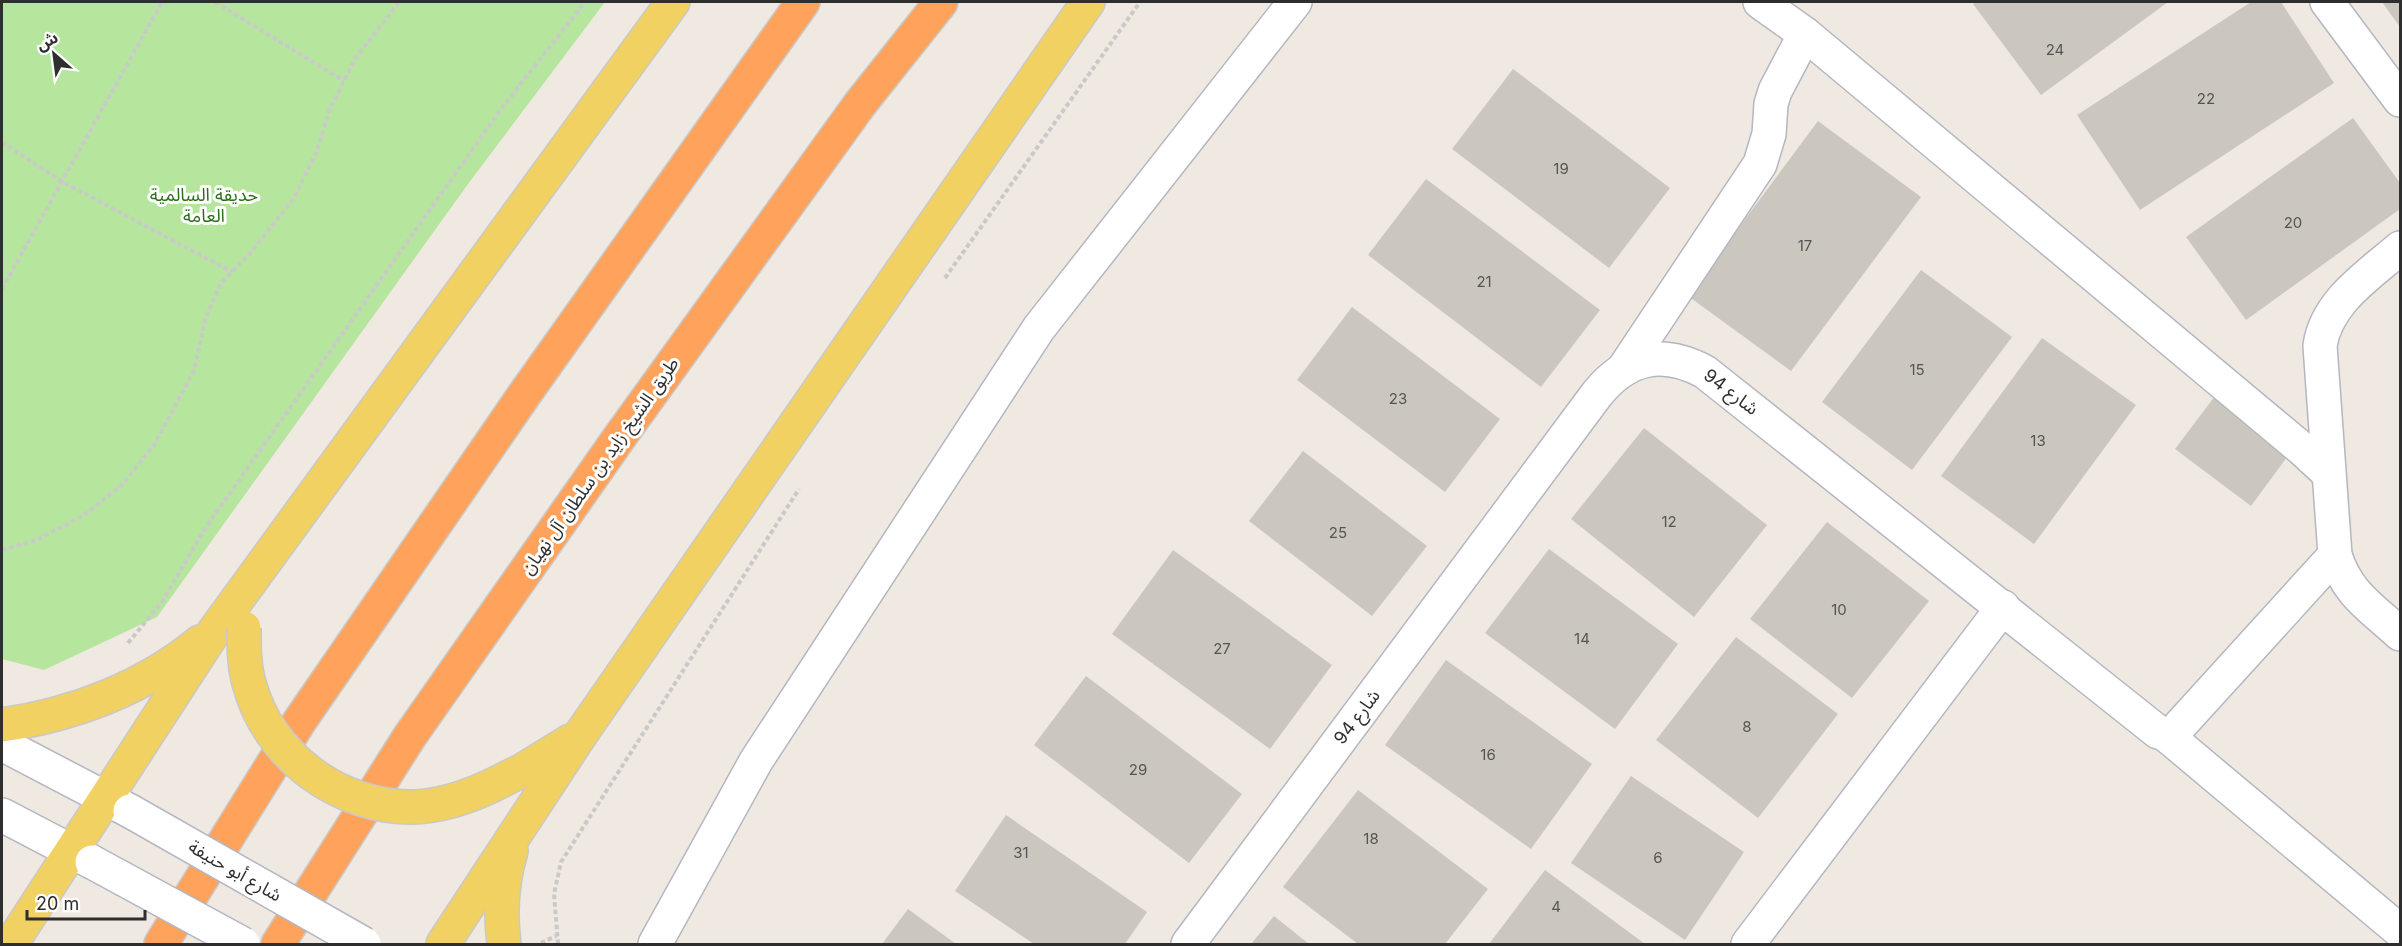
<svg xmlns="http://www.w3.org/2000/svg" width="2402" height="946" font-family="Inter,'Noto Sans Arabic',sans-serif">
<rect width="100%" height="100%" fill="#efe9e1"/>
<path fill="#b6e59e" d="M2 2H605L468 184 157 617 44 670 2 659Z"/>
<g fill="#cbc7bf">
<path d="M1976 2H2168L2041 95 1973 4Z"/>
<path d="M2251 2H2281L2334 83 2140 210 2077 115Z"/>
<path d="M2382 2H2400V27Z"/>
<path d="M1513 69 1670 188 1609 268 1452 149Z"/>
<path d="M2353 118 2400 183V209L2246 320 2186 237Z"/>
<path d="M1818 121 1921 197 1791 371 1688 296Z"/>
<path d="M1426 179 1600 310 1541 387 1368 255Z"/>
<path d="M1921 270 2012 337 1912 470 1822 402Z"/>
<path d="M1352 307 1500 419 1445 492 1297 380Z"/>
<path d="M2042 338 2136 405 2034 544 1941 476Z"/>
<path d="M2218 392 2293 449 2251 506 2175 449Z"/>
<path d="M1644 428 1767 525 1694 617 1571 519Z"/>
<path d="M1303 451 1427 546 1372 616 1249 521Z"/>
<path d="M1827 522 1929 601 1852 698 1750 619Z"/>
<path d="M1549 549 1678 644 1615 729 1485 633Z"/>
<path d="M1173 550 1332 665 1270 749 1112 634Z"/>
<path d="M1736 637 1838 714 1758 818 1656 740Z"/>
<path d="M1446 660 1592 764 1531 849 1385 745Z"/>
<path d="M1086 676 1242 794 1189 863 1034 745Z"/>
<path d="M1631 776 1744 852 1685 940 1571 863Z"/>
<path d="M1358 790 1488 889 1445 944H1358L1283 887Z"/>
<path d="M1006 815 1147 912 1125 944H1034L955 891Z"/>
<path d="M1545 870 1645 944H1489Z"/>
<path d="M908 909 956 944H882Z"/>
<path d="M1274 916 1309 944H1251Z"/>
</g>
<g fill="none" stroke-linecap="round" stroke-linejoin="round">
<defs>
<g id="minor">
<path d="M1760 2 1805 34 2301 448 2328 473"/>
<path d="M2327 2 2400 100"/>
<path d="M2400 248C2369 275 2326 302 2320 346L2335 555C2347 594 2372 608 2400 634"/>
<path d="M1625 367 1760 164 1769 134 1771 104 1775 91 1805 34"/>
<path d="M2165 734 2400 931"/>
<path d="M2 744 130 811"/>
<path d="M2 815 92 862"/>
<path d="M655 944 756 761 1039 328 1295 2"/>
<path d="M1188 944 1597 394C1627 357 1662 349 1705 372L2158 732 2165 734 2174 732 2335 555"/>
<path d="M1748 944 2003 607"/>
</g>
<g id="major">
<path d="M2 725C73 715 144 688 200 642"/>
<path d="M493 785 523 770 570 741"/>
<path d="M11 944 215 630 673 2"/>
<path d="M443 944 581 734 1088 2"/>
<path d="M504 944C500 914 502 881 511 851"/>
</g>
<g id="highway">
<path d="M161 944 299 722 524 395 803 2"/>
<path d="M278 944 410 736 619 438 860 104 941 2"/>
</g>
</defs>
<use href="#minor" stroke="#b4b7c1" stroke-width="36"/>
<use href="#major" stroke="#c9c9c9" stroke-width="36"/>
<use href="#highway" stroke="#c9c9c9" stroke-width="36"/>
<g stroke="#c9c9c9" stroke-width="4" stroke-dasharray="4.5 3" stroke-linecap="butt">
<path d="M215 2 344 81"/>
<path d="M2 142 61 181 232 272"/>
<path d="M945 278 1140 2"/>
<path d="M2 289 162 2"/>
<path d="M2 550 37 540 84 515 122 485 154 445 194 371 205 319 221 283 252 251 294 198 317 151 329 111 355 59 399 2"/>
<path d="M128 643 162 602 206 527 501 109 585 2"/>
<path d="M541 943 556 936"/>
<path d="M558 944 554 894 561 862 799 489"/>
</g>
<use href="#minor" stroke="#fff" stroke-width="33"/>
<use href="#major" stroke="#f2d163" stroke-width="33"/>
<use href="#highway" stroke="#ffa35c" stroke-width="33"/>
<defs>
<g id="minor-bridge">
<path d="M130 811 364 944"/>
<path d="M92 862 243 944"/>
</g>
<path id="major-bridge" d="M244 628C244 647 244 665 249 683 268 756 339 808 414 807 442 806 468 797 493 785"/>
</defs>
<use href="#minor-bridge" stroke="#b4b7c1" stroke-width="36" stroke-linecap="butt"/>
<use href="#major-bridge" stroke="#c9c9c9" stroke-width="36" stroke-linecap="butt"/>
<use href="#minor-bridge" stroke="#fff" stroke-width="33"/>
<use href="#major-bridge" stroke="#f2d163" stroke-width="33"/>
</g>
<g text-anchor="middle" stroke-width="6" stroke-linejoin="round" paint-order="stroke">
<g font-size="15" fill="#555452">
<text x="2055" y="55">24</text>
<text x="2206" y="104">22</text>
<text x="1561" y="174">19</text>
<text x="2293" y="228">20</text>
<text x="1805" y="251">17</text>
<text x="1484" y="287">21</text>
<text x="1917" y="375">15</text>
<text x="1398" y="404">23</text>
<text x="2038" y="446">13</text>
<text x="1669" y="527">12</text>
<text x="1338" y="538">25</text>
<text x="1839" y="615">10</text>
<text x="1582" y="644">14</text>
<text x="1222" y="654">27</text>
<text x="1747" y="732">8</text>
<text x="1488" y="760">16</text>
<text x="1138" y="775">29</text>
<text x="1371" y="844">18</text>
<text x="1021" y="858">31</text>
<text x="1658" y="863">6</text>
<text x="1556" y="912">4</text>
</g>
<g font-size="18" fill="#2c6e1b" stroke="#fff">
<text x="204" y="201">حديقة السالمية<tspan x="204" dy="21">العامة</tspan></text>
</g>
<g font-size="18" fill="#2e2e2e" stroke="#fff">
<text transform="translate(1731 392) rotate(37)" y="6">شارع 94</text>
<text transform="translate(600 466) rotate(-55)" y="6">طريق الشيخ زايد بن سلطان آل نهيان</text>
<text transform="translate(1357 717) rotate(-53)" y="6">شارع 94</text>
<text transform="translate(235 871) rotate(30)" y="6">شارع أبو حنيفة</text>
</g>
</g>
<rect width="2402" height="946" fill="none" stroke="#2e2e2e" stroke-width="6"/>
<g transform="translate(54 54) rotate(332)" stroke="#ffffff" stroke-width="4.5" paint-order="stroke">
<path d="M0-4.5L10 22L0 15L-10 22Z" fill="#2e2e2e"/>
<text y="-9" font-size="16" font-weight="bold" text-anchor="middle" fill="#2e2e2e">ش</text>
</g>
<path d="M27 910v9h118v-9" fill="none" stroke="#2e2e2e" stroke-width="3"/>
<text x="36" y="910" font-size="18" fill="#2e2e2e" stroke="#ffffff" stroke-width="4.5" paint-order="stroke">20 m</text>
</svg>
